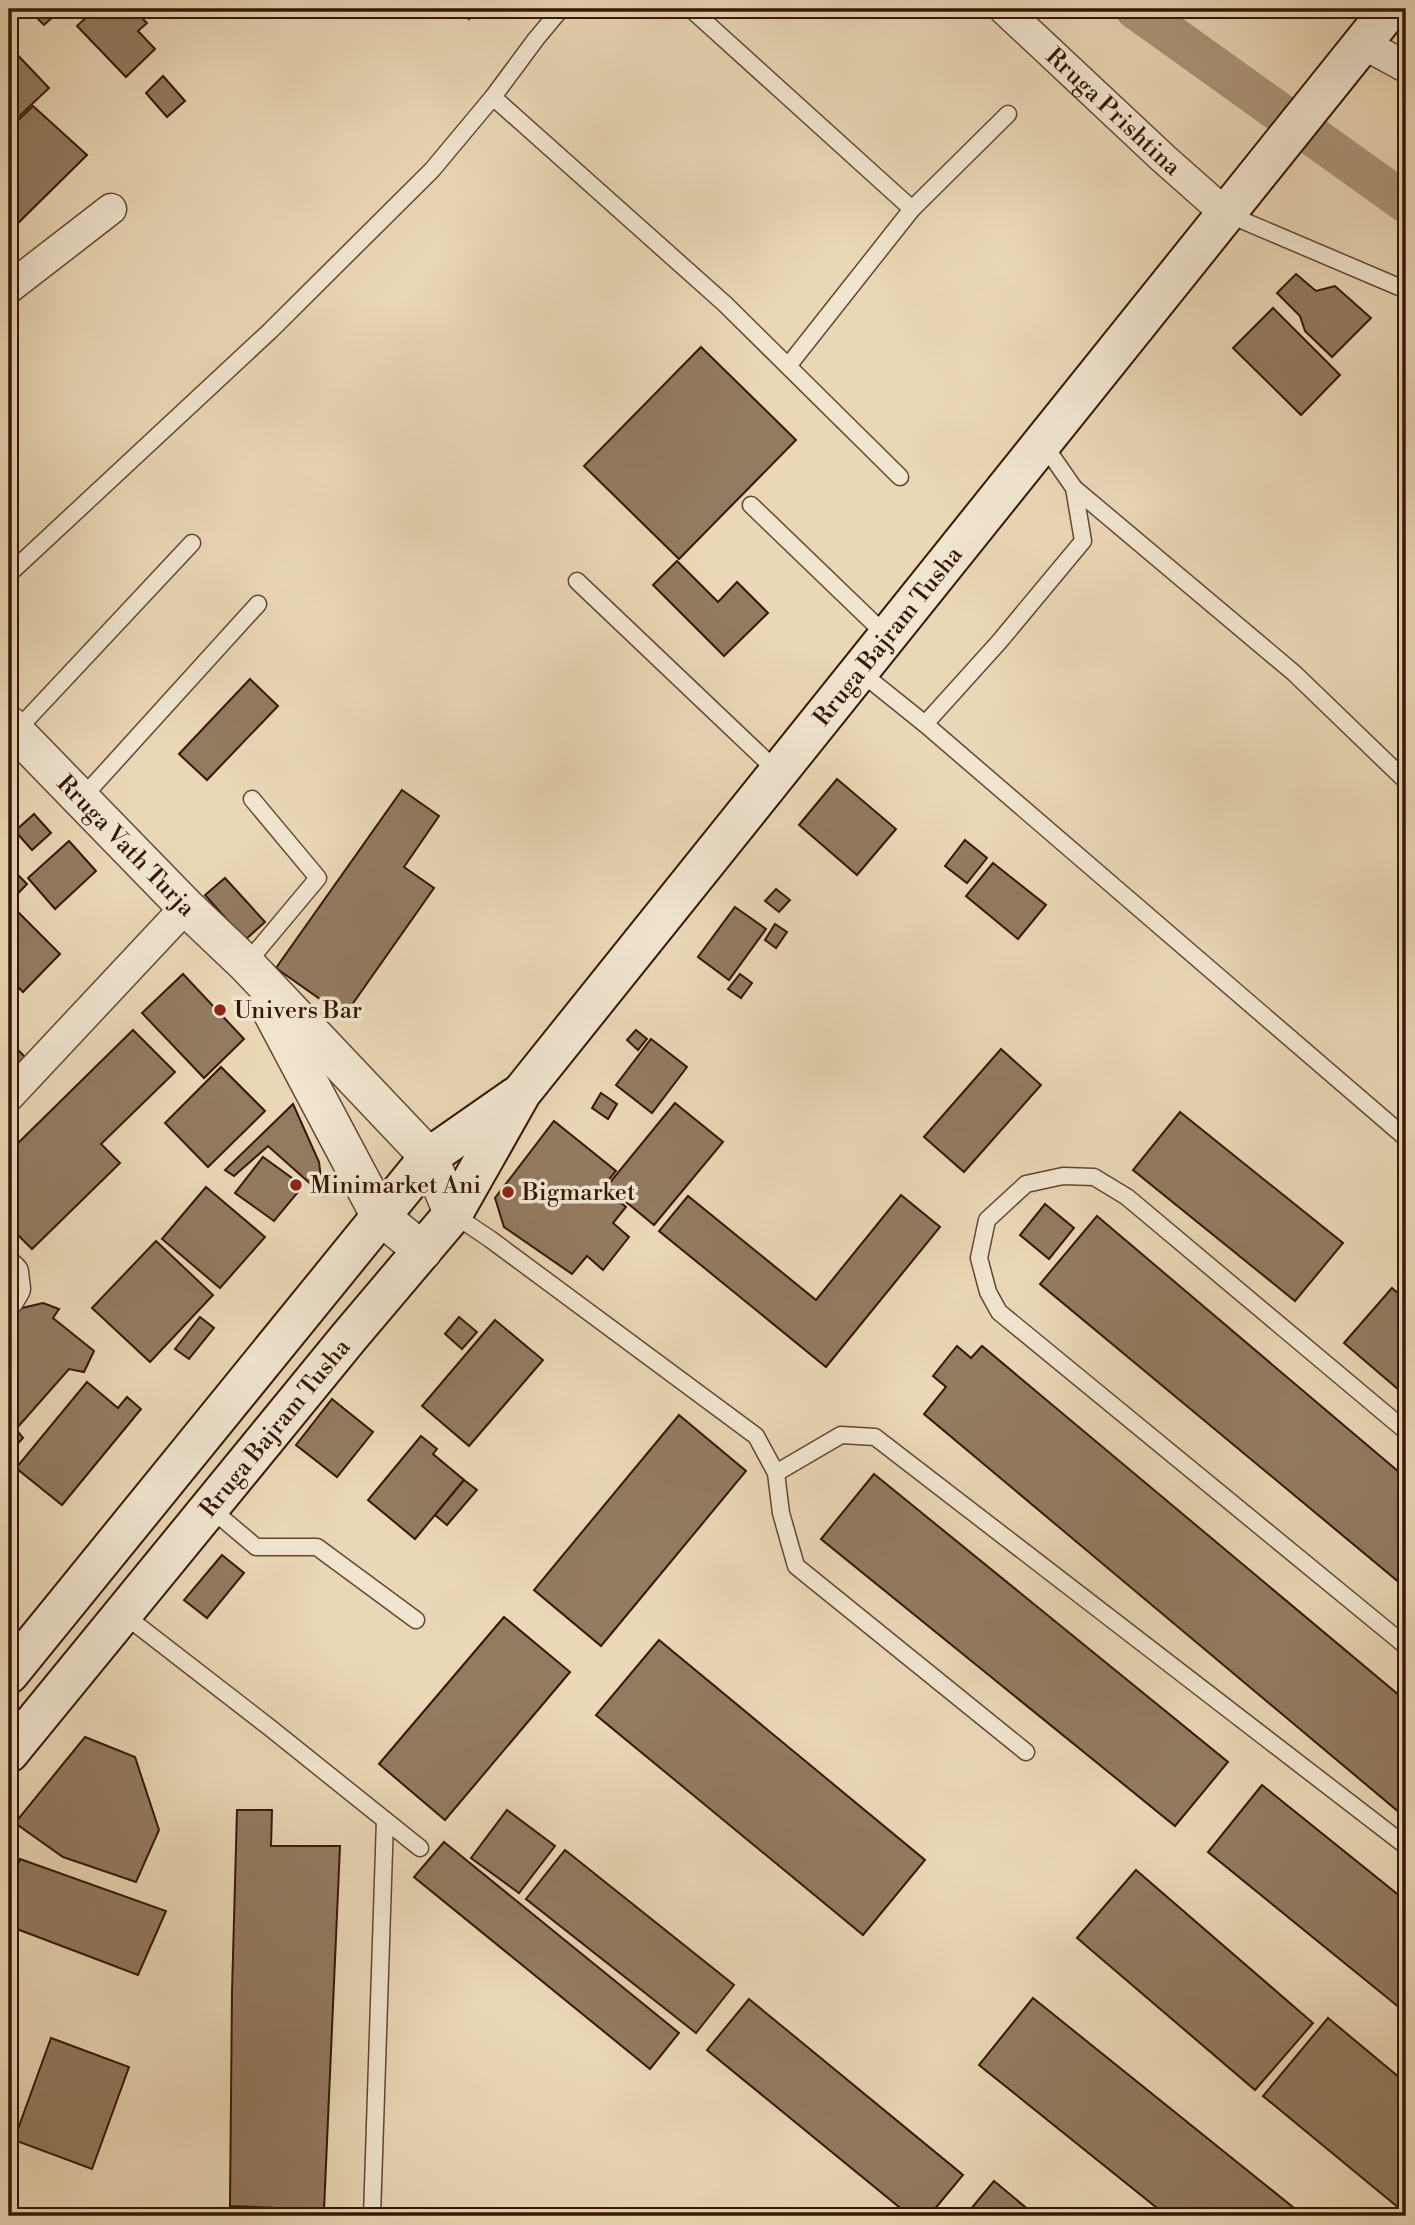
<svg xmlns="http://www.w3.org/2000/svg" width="1415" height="2225" font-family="'Libre Bodoni',serif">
<rect width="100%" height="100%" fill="#ead7b6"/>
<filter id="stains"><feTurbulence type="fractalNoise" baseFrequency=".00286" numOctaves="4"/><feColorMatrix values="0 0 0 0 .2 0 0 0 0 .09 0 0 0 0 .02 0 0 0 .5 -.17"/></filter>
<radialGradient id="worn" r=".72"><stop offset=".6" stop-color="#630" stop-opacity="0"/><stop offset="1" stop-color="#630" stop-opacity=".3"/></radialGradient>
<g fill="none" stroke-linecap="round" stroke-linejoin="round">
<path stroke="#ac967a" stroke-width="40" d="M1135 9 1406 203"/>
</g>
<g fill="#937b61" stroke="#351705" stroke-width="2">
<path d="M28 9H62L44 25Z"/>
<path d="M95 9H132L147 23 138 31 155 49 126 77 77 26Z"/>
<path d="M456 9H477L469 19Z"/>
<path d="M9 46 49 88 9 126Z"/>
<path d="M163 76 185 101 167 117 146 93Z"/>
<path d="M33 106 87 155 9 232V129Z"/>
<path d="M1296 274 1316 291 1335 286 1371 318 1332 357 1305 331 1300 316 1277 293Z"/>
<path d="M1273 308 1340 375 1301 415 1233 348Z"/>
<path d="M701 347 796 440 679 559 584 466Z"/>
<path d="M677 561 718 602 737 582 768 613 724 656 653 585Z"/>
<path d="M250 679 278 706 207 780 179 754Z"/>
<path d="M837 779 896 829 857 875 799 825Z"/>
<path d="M402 790 439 816 404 867 434 888 344 1016 276 968Z"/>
<path d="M34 814 51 833 32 850 15 831Z"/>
<path d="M965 840 987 858 967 883 945 866Z"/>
<path d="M69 841 96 871 55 909 28 878Z"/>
<path d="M993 863 1046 905 1018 939 966 896Z"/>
<path d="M9 866 27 884 9 903Z"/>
<path d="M225 878 265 922 245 940 205 895Z"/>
<path d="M776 889 790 900 779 912 765 901Z"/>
<path d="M9 903 60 954 23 992 9 978Z"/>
<path d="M735 907 766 929 729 980 698 957Z"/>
<path d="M775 924 787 932 776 948 765 940Z"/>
<path d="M183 974 244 1039 204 1078 142 1013Z"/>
<path d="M740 974 752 983 741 998 728 989Z"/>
<path d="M133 1030 175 1072 101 1144 120 1163 32 1249 9 1226V1152Z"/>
<path d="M636 1030 647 1039 638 1050 627 1040Z"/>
<path d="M651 1039 687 1067 652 1113 616 1085Z"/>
<path d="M9 1041 25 1057 9 1073Z"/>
<path d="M1001 1049 1041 1085 964 1172 924 1137Z"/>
<path d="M221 1067 265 1111 208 1167 165 1123Z"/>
<path d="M601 1093 617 1104 608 1119 592 1108Z"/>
<path d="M675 1103 723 1142 654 1225 607 1186Z"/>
<path d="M293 1104 319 1162 323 1195 268 1146 234 1176 225 1170Z"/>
<path d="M1180 1112 1343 1243 1295 1301 1133 1170Z"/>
<path d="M554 1121 616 1171 602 1188 626 1207 613 1223 629 1237 603 1270 587 1256 572 1274 504 1227 495 1198Z"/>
<path d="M263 1157 303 1186 274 1221 235 1193Z"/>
<path d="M206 1187 265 1237 220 1288 162 1239Z"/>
<path d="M901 1195 940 1227 826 1367 659 1231 688 1196 816 1300Z"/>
<path d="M1045 1204 1074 1228 1049 1259 1020 1235Z"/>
<path d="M1097 1216 1406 1478V1588L1040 1284Z"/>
<path d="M156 1241 213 1295 150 1362 92 1308Z"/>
<path d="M1392 1288 1406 1300V1396L1344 1343Z"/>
<path d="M43 1303 59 1309 53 1318 94 1351 84 1372 69 1369 16 1429 23 1438 9 1453V1321L18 1309Z"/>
<path d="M200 1317 214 1328 189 1359 175 1349Z"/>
<path d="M459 1317 477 1332 462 1349 445 1334Z"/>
<path d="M495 1320 543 1360 469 1446 422 1406Z"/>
<path d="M957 1346 971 1358 982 1346 1406 1701V1818L924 1414 946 1387 933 1376Z"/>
<path d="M87 1382 118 1408 127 1397 141 1409 62 1505 16 1468Z"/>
<path d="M332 1399 373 1432 337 1477 296 1445Z"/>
<path d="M679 1415 746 1471 601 1646 534 1590Z"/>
<path d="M421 1436 437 1449 433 1454 464 1480 415 1539 368 1500Z"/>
<path d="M874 1474 1228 1762 1175 1826 821 1539Z"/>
<path d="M464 1480 477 1490 447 1525 435 1515Z"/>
<path d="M222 1555 244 1573 207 1618 184 1600Z"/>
<path d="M504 1617 570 1672 445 1820 379 1764Z"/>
<path d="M659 1640 925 1860 863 1935 596 1715Z"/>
<path d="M85 1737 135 1757 159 1830 136 1882 63 1857 15 1823Z"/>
<path d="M1262 1785 1406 1901V2013L1208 1852Z"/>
<path d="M237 1810H272L271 1846H340L324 2210 230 2206 232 1992Z"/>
<path d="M507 1810 555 1846 519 1893 471 1858Z"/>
<path d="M444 1842 679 2033 650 2069 414 1877Z"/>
<path d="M565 1850 734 1985 696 2033 526 1899Z"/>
<path d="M20 1859 166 1911 138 1975 9 1926V1887Z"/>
<path d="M1136 1870 1313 2023 1255 2090 1077 1938Z"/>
<path d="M1033 1998 1304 2216H1167L979 2065Z"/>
<path d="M749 1999 963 2175 929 2216H910L707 2050Z"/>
<path d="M1328 2018 1406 2083V2214L1263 2096Z"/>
<path d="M51 2038 129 2067 92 2169 14 2140Z"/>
<path d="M994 2181 1036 2216H965Z"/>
<path d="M234 2214 314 2216H234Z"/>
</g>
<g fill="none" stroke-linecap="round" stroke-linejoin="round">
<defs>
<g id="service">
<path d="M691 9 912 209 1008 114"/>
<path d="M493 97 536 39 561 9"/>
<path d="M1225 213 1406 290"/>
<path d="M788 366 912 209"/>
<path d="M1042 442 1074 488 1083 541 999 642 925 724 1406 1138"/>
<path d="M1074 488 1294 673 1406 781"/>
<path d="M751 505 887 636"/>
<path d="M9 574 270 331 432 170 493 97 725 304 900 477"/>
<path d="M577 581 778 772"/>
<path d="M859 671 925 724"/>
<path d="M15 732 192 543"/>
<path d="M81 799 258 604"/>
<path d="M246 964 318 878 252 799"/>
<path d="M453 1214 490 1239 756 1436 776 1473 781 1513 796 1566 1026 1752"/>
<path d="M1406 1431 1127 1197 1094 1177 1063 1176 1026 1184 987 1220 979 1258 988 1292 999 1312 1406 1646"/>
<path d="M776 1473 841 1435 875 1437 1406 1846"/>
<path d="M210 1508 256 1547H317L416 1620"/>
<path d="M123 1614 269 1727 420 1848"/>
<path d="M372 2216 385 1820"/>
</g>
<g id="minor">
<path id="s1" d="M1004 9 1163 158 1225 213"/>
<path d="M1362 43 1406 67"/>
<path d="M9 288 111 209"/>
<path d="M9 1096 186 907"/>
<path d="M9 1268 13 1272 15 1289 9 1299"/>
</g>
<g id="tertiary">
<path id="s2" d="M9 725 186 907 246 964 429 1157 453 1214"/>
<path d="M268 1005 380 1216 423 1251"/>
</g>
<g id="secondary">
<path d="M9 1674 429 1157 515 1097"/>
<path id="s3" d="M9 1753 349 1337 453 1214 522 1092 1390 9"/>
</g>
</defs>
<use href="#service" stroke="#624731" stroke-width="19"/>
<use href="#minor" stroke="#624731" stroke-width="33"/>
<use href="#tertiary" stroke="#624731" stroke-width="40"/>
<use href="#secondary" stroke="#351705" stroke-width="42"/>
<use href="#service" stroke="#f1e5d0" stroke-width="16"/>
<use href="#minor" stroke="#f1e5d0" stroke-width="30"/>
<use href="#tertiary" stroke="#f1e5d0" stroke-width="37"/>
<use href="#secondary" stroke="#f1e5d0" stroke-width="38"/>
</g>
<g fill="#8f2418" stroke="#f1e5d0" stroke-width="2.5">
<circle cx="220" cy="1010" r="7"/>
<circle cx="296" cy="1185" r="7"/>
<circle cx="508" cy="1192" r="7"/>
</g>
<g text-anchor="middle" stroke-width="7" stroke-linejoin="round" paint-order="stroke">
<g font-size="24" fill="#351705" stroke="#f1e5d0">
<text dy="8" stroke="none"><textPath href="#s1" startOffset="150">Rruga Prishtina</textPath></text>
<text dy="8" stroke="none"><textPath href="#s3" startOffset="1423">Rruga Bajram Tusha</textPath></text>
<text dy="8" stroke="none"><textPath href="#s2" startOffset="168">Rruga Vath Turja</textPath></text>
<text dy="8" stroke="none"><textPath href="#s3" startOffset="420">Rruga Bajram Tusha</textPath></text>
</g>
<g font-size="24" fill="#351705" stroke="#f1e5d0" text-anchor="start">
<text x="234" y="1018">Univers Bar</text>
<text x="310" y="1193">Minimarket Ani</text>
<text x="522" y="1200">Bigmarket</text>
</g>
</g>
<rect width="1415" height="2225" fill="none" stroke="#ead7b6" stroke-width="35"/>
<rect x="10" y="10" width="1394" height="2204" fill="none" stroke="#351705" stroke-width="3.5"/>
<rect x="18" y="18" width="1380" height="2190" fill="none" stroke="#351705" stroke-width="2"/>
<rect width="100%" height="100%" filter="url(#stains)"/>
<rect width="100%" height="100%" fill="url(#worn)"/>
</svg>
